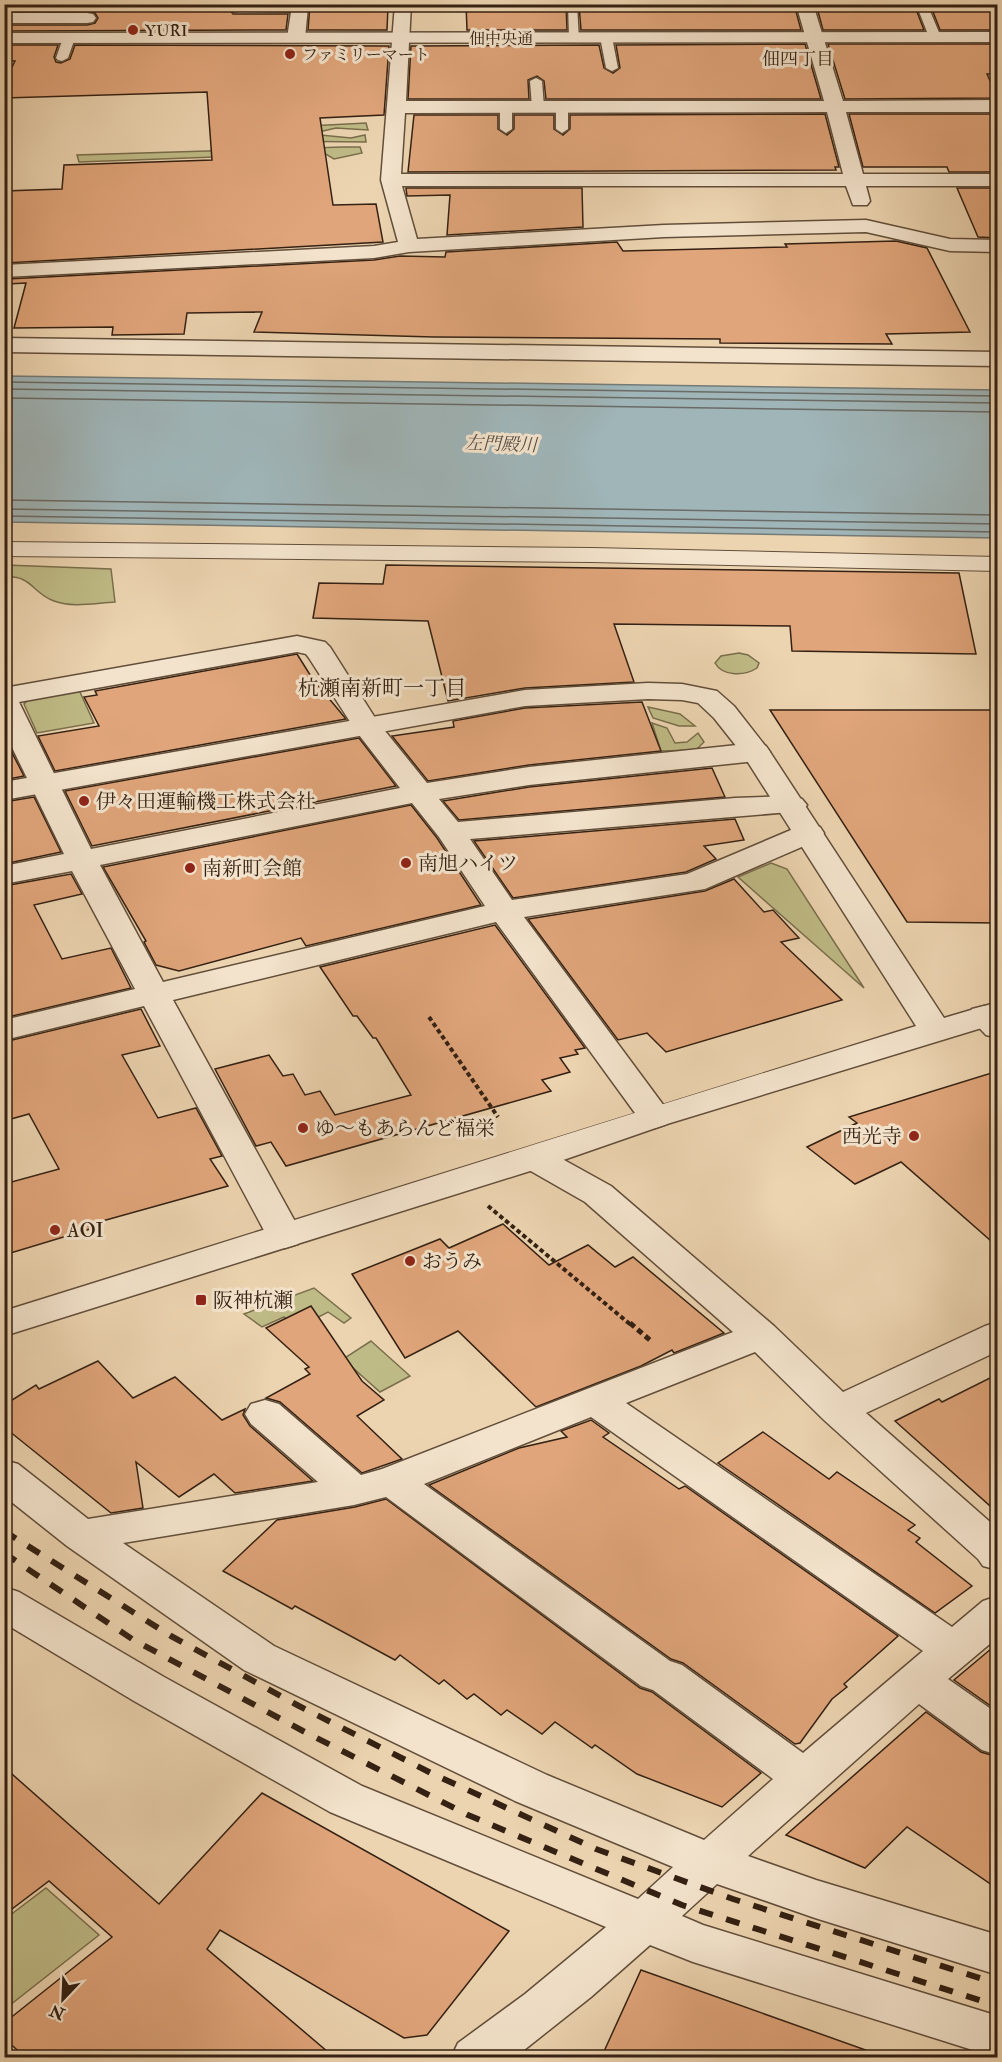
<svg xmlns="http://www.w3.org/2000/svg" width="1002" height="2062" font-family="'IM FELL Double Pica','Noto Serif JP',serif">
<rect width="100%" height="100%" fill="#ecd4b0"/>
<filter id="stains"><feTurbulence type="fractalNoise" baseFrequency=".00333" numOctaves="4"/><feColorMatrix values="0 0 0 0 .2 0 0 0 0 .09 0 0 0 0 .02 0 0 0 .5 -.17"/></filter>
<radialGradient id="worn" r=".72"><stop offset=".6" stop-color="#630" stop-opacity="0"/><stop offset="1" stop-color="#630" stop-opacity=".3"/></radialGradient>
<g fill="#bfbb86" stroke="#7a6e4c" stroke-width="1.5">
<path d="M366 123 368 130 336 128 310 134 351 138 365 135 366 142 272 141 270 128Z"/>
<path d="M343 147H360L362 153 334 159 324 153 79 162 77 155Z"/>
<path d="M5 565 111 569 115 602C95 603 73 608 54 601 32 593 32 575 5 577Z"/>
<path d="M739 653 748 655 759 663 757 668C745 676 723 677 715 663L721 656Z"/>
<path d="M79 690 94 723 37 733 24 704 29 699Z"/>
<path d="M648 707 680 714 695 726H679L653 718Z"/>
<path d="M652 723 667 728 675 743 687 742 698 733 704 742 696 750 661 751Z"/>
<path d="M771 863 787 869 864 988 738 877Z"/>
<path d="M314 1288 351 1318 344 1323 328 1312 297 1328 284 1317 262 1327 244 1314Z"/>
<path d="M371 1341 410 1376 380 1392 343 1359Z"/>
<path d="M46 1888 99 1935 5 2009V1919Z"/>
</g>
<path fill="#9fb5b8" stroke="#747a76" stroke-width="1.5" d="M5 376 997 390V538L5 522Z"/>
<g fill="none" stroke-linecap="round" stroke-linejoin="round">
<g stroke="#6a6b66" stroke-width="1.5">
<path d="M4 382 998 396"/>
<path d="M4 389 998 403"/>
<path d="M4 398 998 412"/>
<path d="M4 500 998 515"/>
<path d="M4 509 998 524"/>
<path d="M4 516 998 532"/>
</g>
</g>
<g fill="#e0a57a" stroke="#342113" stroke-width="1.5">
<path d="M103 4H230L229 9 233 14H288L286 30 4 31V25H87L95 23 98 18 95 13 87 11H4V9H13L15 5Z"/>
<path d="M310 4 388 6 387 30H308Z"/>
<path d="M466 4H566L567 30H467Z"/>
<path d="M816 4H914L924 30H823Z"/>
<path d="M930 4H998V30H940Z"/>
<path d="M579 5 794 4 801 30H581Z"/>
<path d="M805 44 821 99H546L544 81 537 76 528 80 529 99H408L411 46 599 45 604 68 613 73 620 68 616 45Z"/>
<path d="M828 44H998V74H987L998 98 845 99Z"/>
<path d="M4 45H58L54 57 56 62 61 63 70 59 75 45 389 46 384 115 320 118 333 205 376 204 383 242 5 263 4 191 62 189 64 165 212 160 207 92 4 98V83L15 61H4Z"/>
<path d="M825 114 839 167H835L836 170 408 172 414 115H498V129L507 135 514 129V115H554V129L563 135 570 129V115Z"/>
<path d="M849 114H998V172H949L947 167H863Z"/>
<path d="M406 188H582L583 227 447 235 450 195 407 196Z"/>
<path d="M957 188H998V238L978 237Z"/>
<path d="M896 241 927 248 970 332 886 334 892 344 720 343V339L434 337 254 332 262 312 187 313 184 334 112 335 113 327 14 328 26 283 7 284V279L374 260 400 256 445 257 446 252 617 242 623 251 787 247 785 244Z"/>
<path d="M386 565 959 573 976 654 792 651 790 626 614 624 634 682 525 688 448 701 428 621 313 618 319 583 383 584Z"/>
<path d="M297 654 312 678 346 719 55 771 38 736 99 726 84 697 97 695 95 691Z"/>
<path d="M642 702 661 751 529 765 428 781 392 736 454 727 453 721 525 708Z"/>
<path d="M770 710H998V923L907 922Z"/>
<path d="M359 738 396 786 92 846 65 791Z"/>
<path d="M4 741H6L24 776 4 780Z"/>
<path d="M712 768 725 797 459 820 443 801 529 787Z"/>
<path d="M34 797 61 852 4 864V802Z"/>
<path d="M411 805 437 838 481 905 306 946 301 938 179 971 156 965 144 942 146 941 103 867Z"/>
<path d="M735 819 744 840 704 846 716 859 686 872 513 898 474 841Z"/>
<path d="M71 874 82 894 34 905 62 959 111 948 131 988 4 1018V886Z"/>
<path d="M734 879 764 912 773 910 799 938 781 942 842 1000 666 1052 647 1033 618 1040 528 919 705 891Z"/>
<path d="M495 925 585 1048 575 1050 578 1054 560 1058 570 1072 542 1080 551 1091 286 1166 271 1142 256 1146 215 1069 269 1055 283 1076 293 1074 305 1095 320 1091 335 1115 411 1095 376 1038H373L357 1016H353L320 967Z"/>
<path d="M141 1009 160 1046 122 1055 158 1118 196 1108 222 1156 210 1159 228 1186 88 1225 90 1229 4 1255V1184L59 1169 29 1114 4 1121V1042Z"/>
<path d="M998 1071V1247L901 1162 855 1184 807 1147 857 1123 849 1117Z"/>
<path d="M503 1224 549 1265 588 1245 615 1267 633 1257 724 1333 674 1353 672 1350 641 1366 536 1407 458 1331 405 1358 352 1274 440 1239 449 1248Z"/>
<path d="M311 1306 362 1381 384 1400 357 1416 402 1459 362 1473 280 1402 266 1398 310 1374 305 1369 309 1367 266 1328Z"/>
<path d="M98 1361 133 1398 175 1377 222 1420 245 1409 243 1415 250 1426 313 1481 235 1493 214 1474 179 1497 136 1462 143 1508 111 1513 4 1427V1405L36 1385 39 1389Z"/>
<path d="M998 1374V1513L895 1421 939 1399 942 1402Z"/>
<path d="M591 1420 609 1433 603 1437 679 1489 685 1486 898 1636 844 1684 847 1687 832 1699 800 1743 795 1744 683 1663 671 1659 429 1485 519 1448 567 1437 561 1431Z"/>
<path d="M763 1432 829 1479 837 1472 915 1525 908 1530 920 1538 916 1542 972 1586 935 1613 718 1463Z"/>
<path d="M386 1499 640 1688 652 1692 761 1773 722 1807 637 1774 595 1745 592 1748 555 1722 542 1734 507 1710 501 1715 474 1694 467 1699 444 1680 439 1684 400 1655 395 1660 295 1606 292 1609 223 1571 277 1520 355 1507Z"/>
<path d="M998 1643V1711L954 1680Z"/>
<path d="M926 1712 981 1752 998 1757V1889L907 1827 865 1868 786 1835Z"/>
<path d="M4 1767 159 1904 262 1793 509 1931 427 2035 404 2038 220 1930 207 1949 335 2058H26L4 2038V2023L112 1937 49 1881 4 1915Z"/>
<path d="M641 1970 874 2053 873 2058H601Z"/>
</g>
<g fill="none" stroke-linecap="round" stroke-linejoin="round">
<defs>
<g id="service">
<path d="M568 4 577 6 579 39H571L569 37Z"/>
<path d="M916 4H927L941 37 939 39 935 40 929 37Z"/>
<path d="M606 34 612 37 618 68 612 71 606 68 600 37Z"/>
<path d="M69 35 75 38 68 58 62 61 58 60 56 58 63 38Z"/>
<path d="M536 78 542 81 544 107 538 111 532 107 530 81Z"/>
<path d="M506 103 512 107V129L506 133 500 129V107Z"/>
<path d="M562 103 568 107V129L562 133 556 129V107Z"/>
</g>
<path id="pedestrian" d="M4 542 591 548 998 557V571L591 562 4 556Z"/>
<g id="minor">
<path d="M233 4H307L308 7 305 38 302 42H290L287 38 291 12 239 13 233 12 231 8Z"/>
<path d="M395 4H411L406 101H824L796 4H813L843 101 998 100V112H846L863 174H998V186H866L870 201 867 205H853L846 186H402L417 239 664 225 866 220 950 239 998 240V252L950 251 866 232 664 237 409 252 374 258 4 277V265L374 246 398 242 381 180ZM827 112 843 174H401L405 113Z"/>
<path d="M4 13H87L93 14 96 18 93 22 87 23H4Z"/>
<path d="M4 338 998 352V366L4 352Z"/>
<path d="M297 636 325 642 330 647 377 721 427 783 529 767 756 743 766 746 770 752 766 758 756 761 529 785 439 799 458 822 735 798 792 796 802 799 807 805 802 811 470 839 512 900 687 874 798 827 809 824 820 827 824 833 820 839 705 889 524 917 667 1110 672 1117 667 1124 655 1128 643 1124 496 922 173 1000 303 1236 298 1244 285 1248 272 1244 267 1236 144 1006 4 1040V1020L135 989 72 871 4 884V866L64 854 4 731V688ZM297 652 306 654 309 658 356 731 400 788 91 849 19 702ZM412 803 439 837 485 906 163 982 100 865Z"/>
<path d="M984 1006 998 1011V1038L986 1035 968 1016 972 1009Z"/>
<path d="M534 1147 546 1150 611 1186 774 1326 843 1392 985 1326 998 1322V1351L866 1413 998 1529V1570L983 1566 978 1559 824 1420 755 1352 626 1403 952 1627 983 1601 998 1596V1637L948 1679 998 1714V1755L982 1750 919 1704 748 1856 816 1880 998 1935V1975L815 1918 717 1884 682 1916 703 1925 998 2016V2058L693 1962 650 1945 591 1997 514 2058H451L458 2043 525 1994 606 1927 330 1812 134 1701 4 1623V1587L19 1592 164 1677 362 1786 638 1899 673 1867 515 1801 244 1670 67 1546 4 1496V1460L18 1464 88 1519 318 1482 251 1424 245 1414 251 1404 265 1400 279 1404 361 1475 382 1469 733 1332 585 1202 522 1166 517 1158 522 1150ZM591 1417 923 1651 803 1753 682 1665 670 1661 424 1484ZM386 1497 641 1686 653 1690 773 1779 704 1840 547 1775 274 1646 123 1543 354 1505Z"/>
</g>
<g id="tertiary">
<path d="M998 32V42L4 43V33Z"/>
<path d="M648 683 682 684 717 691 734 706 770 752 944 1018 998 1002V1023L667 1124 546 1166 4 1336V1311C309 1216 612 1119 916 1026L744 756 714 718 698 703 682 700 648 699 525 706 4 800V782L525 690Z"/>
</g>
</defs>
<use href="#service" stroke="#624e3a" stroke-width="3"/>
<use href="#pedestrian" stroke="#624e3a" stroke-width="2"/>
<use href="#minor" stroke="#624e3a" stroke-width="3"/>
<use href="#tertiary" stroke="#624e3a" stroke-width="3"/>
<g stroke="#342113" stroke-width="4" stroke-dasharray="4.5 3" stroke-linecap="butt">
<path d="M429 1017 498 1117"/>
<path d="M488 1206 631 1325"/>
</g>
<path stroke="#342113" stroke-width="5" stroke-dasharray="6 4" stroke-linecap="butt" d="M630 1323 651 1341"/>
<use href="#service" fill="#f3e3cc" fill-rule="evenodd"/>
<use href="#pedestrian" fill="#f3e3cc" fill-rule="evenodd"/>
<use href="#minor" fill="#f3e3cc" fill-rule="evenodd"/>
<use href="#tertiary" fill="#f3e3cc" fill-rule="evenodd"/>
<g stroke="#342113" stroke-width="6" stroke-dasharray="14 14" stroke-linecap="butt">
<path d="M4 1531 171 1636 299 1706 433 1774 596 1849 733 1899 998 1984"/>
<path d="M4 1553 132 1639 303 1731 468 1815 682 1905 998 2006"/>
</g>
</g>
<g fill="#8f2418" stroke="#f3e3cc" stroke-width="2">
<circle cx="133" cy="30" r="6"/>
<circle cx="290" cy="54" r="6"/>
<circle cx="84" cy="801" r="6"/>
<circle cx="406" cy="863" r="6"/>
<circle cx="190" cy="868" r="6"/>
<circle cx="303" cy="1128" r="6"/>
<circle cx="914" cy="1136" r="6"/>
<circle cx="55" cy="1230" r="6"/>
<circle cx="410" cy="1261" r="6"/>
<rect x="195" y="1294" width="12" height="12" rx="3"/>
</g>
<g text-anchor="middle" stroke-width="6" stroke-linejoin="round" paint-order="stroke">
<g font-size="16" fill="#342113" stroke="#f3e3cc" text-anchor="start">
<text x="145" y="36">YURI</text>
<text x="302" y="60">ファミリーマート</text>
</g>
<g font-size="16" fill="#342113" stroke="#f3e3cc">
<text x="501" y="44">佃中央通</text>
</g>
<g font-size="18" fill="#342113" stroke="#f3e3cc">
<text x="798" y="65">佃四丁目</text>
</g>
<g font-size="18" font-style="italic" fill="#544d45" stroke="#f3e3cc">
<text transform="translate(501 444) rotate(2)" y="6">左門殿川</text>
</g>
<g font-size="20" fill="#342113" stroke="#f3e3cc" text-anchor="start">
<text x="96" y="808">伊々田運輸機工株式会社</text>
<text x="418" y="870">南旭ハイツ</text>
<text x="202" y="875">南新町会館</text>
<text x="315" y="1135">ゆ～もあらんど福栄</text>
<text x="902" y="1143" text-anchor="end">西光寺</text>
<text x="67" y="1237">AOI</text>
<text x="422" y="1268">おうみ</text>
<text x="213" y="1307">阪神杭瀬</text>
</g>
<g font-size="21" fill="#342113" stroke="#f3e3cc">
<text x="382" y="695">杭瀬南新町一丁目</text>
</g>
</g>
<rect width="1002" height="2062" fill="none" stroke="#ecd4b0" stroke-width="24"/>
<rect x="6" y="6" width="990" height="2050" fill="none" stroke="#342113" stroke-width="3"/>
<rect x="12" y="12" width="978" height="2038" fill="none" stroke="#342113" stroke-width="1.5"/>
<g transform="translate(63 1999) rotate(203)" stroke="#f3e3cc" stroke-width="4.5" paint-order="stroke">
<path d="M0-4.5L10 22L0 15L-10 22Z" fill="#342113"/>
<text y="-9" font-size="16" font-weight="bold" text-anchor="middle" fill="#342113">N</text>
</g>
<rect width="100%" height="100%" filter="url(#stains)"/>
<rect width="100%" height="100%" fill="url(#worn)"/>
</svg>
